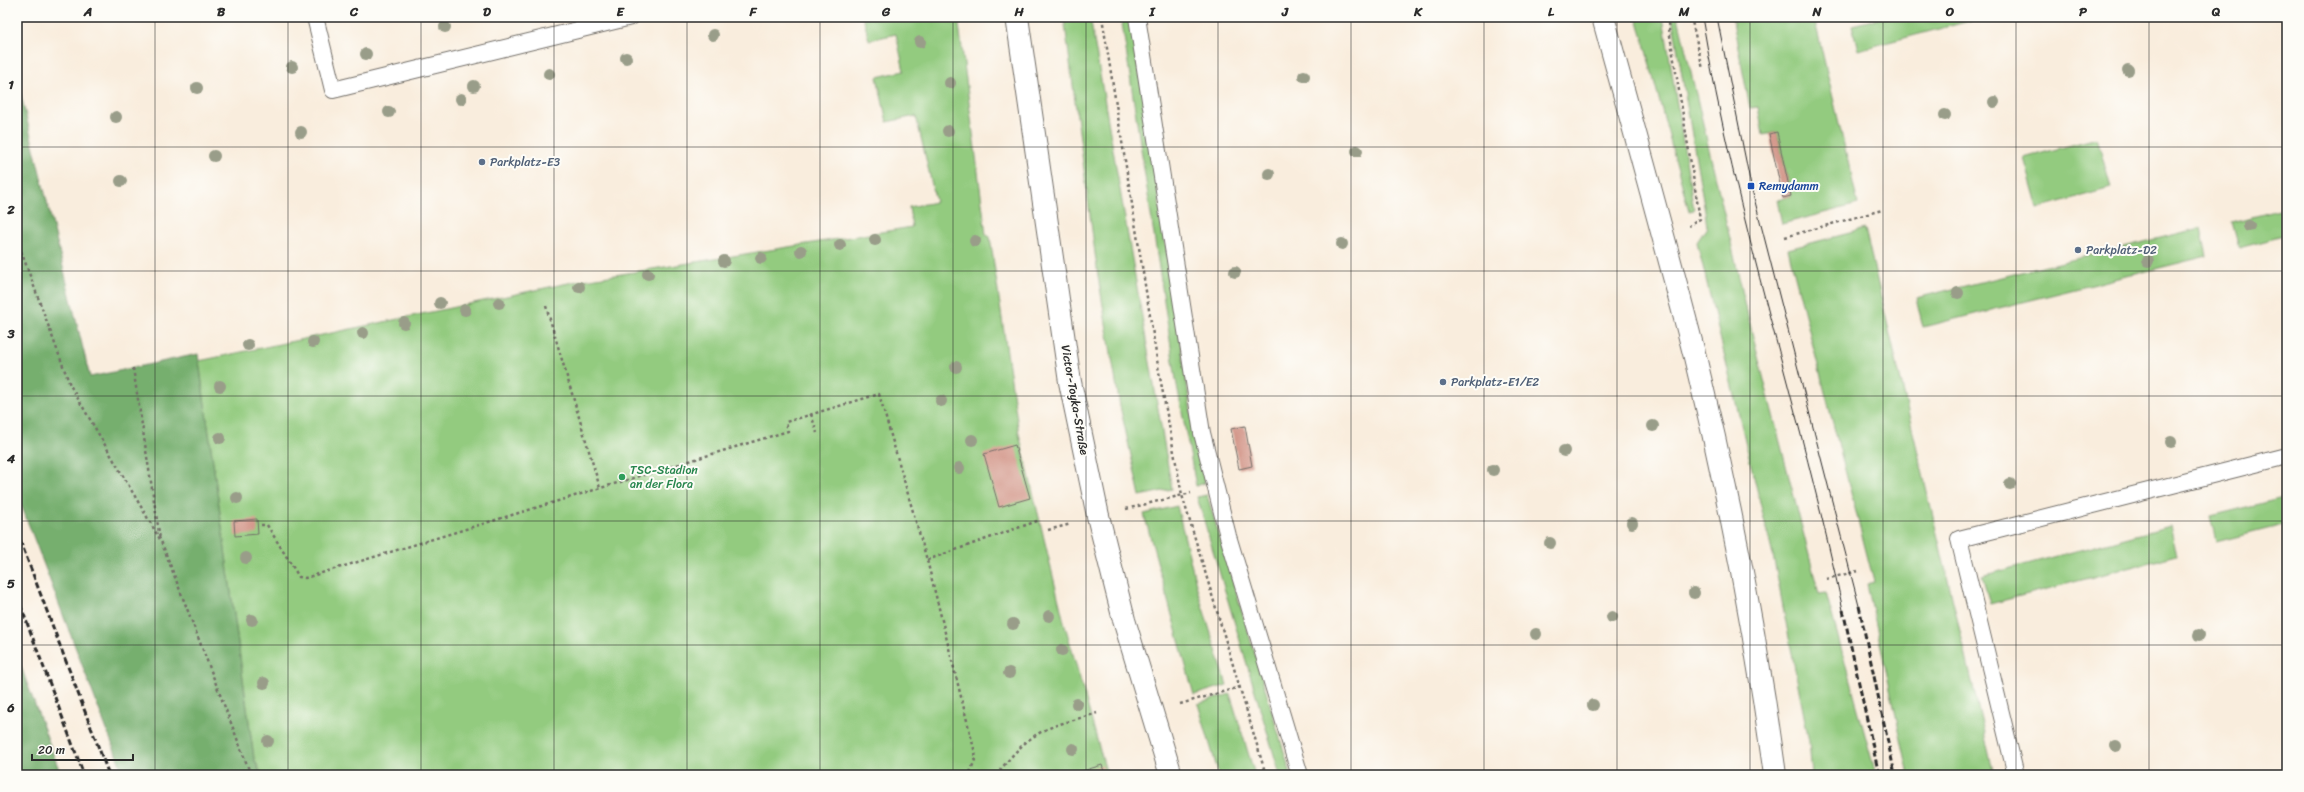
<svg xmlns="http://www.w3.org/2000/svg" width="2304" height="792" font-family="Sriracha,sans-serif">
<rect width="100%" height="100%" fill="#fdfcf7"/>
<filter id="ink" filterUnits="userSpaceOnUse"><feTurbulence type="fractalNoise" baseFrequency=".025" numOctaves="2"/><feDisplacementMap in="SourceGraphic" scale="8" xChannelSelector="R" yChannelSelector="G"/><feConvolveMatrix kernelMatrix="1 2 1 2 8 2 1 2 1" color-interpolation-filters="sRGB"/></filter>
<filter id="wash" filterUnits="userSpaceOnUse"><feTurbulence type="fractalNoise" baseFrequency=".012" numOctaves="4" result="noise"/><feDisplacementMap in="SourceGraphic" scale="16" xChannelSelector="R" yChannelSelector="G"/><feGaussianBlur stdDeviation="0.9" result="paint"/><feColorMatrix in="noise" values="0 0 0 0 0 0 0 0 0 0 0 0 0 0 0 0 0 1.4 0 .05"/><feComposite in="paint" operator="in"/></filter>
<g filter="url(#wash)">
<rect width="100%" height="100%" fill="#f9eddd"/>
<g fill="#93cb7f" stroke="#5f7b55">
<path d="M863 17H958L986 234 990 237 1019 434 1063 618 1107 775H262L254 758 199 361 578 281 912 227 909 207 936 202 916 116 887 122 877 77 904 71 896 34 869 40Z"/>
<path d="M1064 17H1090L1172 489 1140 496 1120 406 1098 276Z"/>
<path d="M1121 17H1131L1194 431 1205 483 1196 486 1176 380Z"/>
<path d="M1637 17H1663L1694 210 1689 211Z"/>
<path d="M1672 17H1678L1754 341 1819 594 1826 593 1876 775H1812L1809 742 1774 560 1697 242 1707 227 1705 212Z"/>
<path d="M1732 17H1814L1858 204 1782 224 1777 200 1791 196 1777 132 1763 135 1758 107 1750 108Z"/>
<path d="M1885 17H1985L1858 50 1852 25Z"/>
<path d="M2097 138 2111 188 2038 208 2024 158Z"/>
<path d="M2287 208V235L2239 248 2232 222Z"/>
<path d="M2201 228 2207 256 1923 327 1916 298Z"/>
<path d="M1865 229 1994 775H1909L1867 584 1874 582 1788 249Z"/>
<path d="M1207 495 1291 775H1280L1197 497Z"/>
<path d="M2287 497V524L2216 542 2210 516Z"/>
<path d="M1177 506 1198 592 1227 685 1194 695 1144 514Z"/>
<path d="M2170 526 2177 555 1990 604 1982 576Z"/>
<path d="M1230 694 1255 775H1219L1198 704Z"/>
</g>
<g fill="#76af6e" stroke="#506d4c">
<path d="M17 79 90 377 198 354 254 759 261 775H124L17 494Z"/>
<path d="M17 656 61 775H17Z"/>
</g>
<g id="blocks">
<g fill="#d49a8d">
<path d="M1777 132 1791 196 1783 198 1769 134Z"/>
<path d="M1245 426 1252 466 1239 469 1231 429Z"/>
<path d="M1015 445 1030 498 999 507 984 454Z"/>
<path d="M257 519 258 534 235 536 234 521Z"/>
<path d="M1102 765 1105 775H1070Z"/>
</g>
</g>
</g>
<g filter="url(#ink)">
<use href="#blocks" fill-opacity="0" stroke="#736f69" stroke-width="1"/>
<g fill="none" stroke-linecap="round" stroke-linejoin="round">
<defs>
<g id="service">
<path d="M315 17 333 90 631 17"/>
<path d="M1137 17 1202 433 1228 536 1300 775"/>
<path d="M2016 775 1959 539 2287 456"/>
</g>
<g id="minor">
<path d="M1017 17 1070 382 1098 516 1124 620 1171 775"/>
<path d="M1603 17C1634 130 1666 243 1695 357 1729 494 1756 635 1775 775"/>
</g>
</defs>
<use href="#service" stroke="#736f69" stroke-width="18"/>
<use href="#minor" stroke="#736f69" stroke-width="24"/>
<g stroke="#736f69" stroke-width="2.5" stroke-dasharray="3 3" stroke-linecap="butt">
<path d="M1102 17 1159 372 1182 495 1266 775"/>
<path d="M1667 17 1700 219 1689 226"/>
<path d="M1691 17 1703 69"/>
<path d="M1785 237 1882 210"/>
<path d="M17 240 70 385 161 541 251 775"/>
<path d="M546 306 600 488"/>
<path d="M133 368 160 539"/>
<path d="M811 414 817 433"/>
<path d="M1126 509 1191 493"/>
<path d="M261 525H267L299 577 305 578 788 431 786 422 879 394 927 560 976 757 969 775"/>
<path d="M1048 530 1071 524"/>
<path d="M927 560 1040 520"/>
<path d="M1826 579 1858 571"/>
<path d="M1180 704 1240 687"/>
<path d="M996 775C1007 762 1018 747 1033 737 1051 724 1076 720 1097 713"/>
</g>
<use href="#service" stroke="#fff" stroke-width="16"/>
<use href="#minor" stroke="#fff" stroke-width="22"/>
<g stroke="#2b2b2b" stroke-width="1">
<path d="M1702 17C1735 218 1801 411 1843 610"/>
<path d="M1717 17 1751 186 1859 606"/>
</g>
<g stroke="#2b2b2b" stroke-width="3" stroke-dasharray="6 3" stroke-linecap="butt">
<path d="M17 532 109 775"/>
<path d="M17 596 84 775"/>
<path d="M1859 606 1895 775"/>
<path d="M1843 610 1879 775"/>
</g>
</g>
<g fill="#999d89">
<circle cx="445" cy="27" r="6"/>
<circle cx="713" cy="35" r="6"/>
<circle cx="920" cy="42" r="6"/>
<circle cx="366" cy="54" r="6"/>
<circle cx="626" cy="58" r="6"/>
<circle cx="292" cy="67" r="6"/>
<circle cx="2128" cy="70" r="6"/>
<circle cx="549" cy="74" r="6"/>
<circle cx="1304" cy="76" r="6"/>
<circle cx="950" cy="83" r="6"/>
<circle cx="474" cy="86" r="6"/>
<circle cx="197" cy="88" r="6"/>
<circle cx="461" cy="99" r="6"/>
<circle cx="1994" cy="102" r="6"/>
<circle cx="389" cy="112" r="6"/>
<circle cx="1945" cy="115" r="6"/>
<circle cx="116" cy="117" r="6"/>
<circle cx="948" cy="131" r="6"/>
<circle cx="301" cy="132" r="6"/>
<circle cx="1357" cy="151" r="6"/>
<circle cx="214" cy="156" r="6"/>
<circle cx="1269" cy="174" r="6"/>
<circle cx="121" cy="181" r="6"/>
<circle cx="2249" cy="226" r="6"/>
<circle cx="875" cy="240" r="6"/>
<circle cx="975" cy="241" r="6"/>
<circle cx="1342" cy="244" r="6"/>
<circle cx="840" cy="245" r="6"/>
<circle cx="801" cy="251" r="6"/>
<circle cx="761" cy="258" r="6"/>
<circle cx="724" cy="261" r="6"/>
<circle cx="2148" cy="261" r="6"/>
<circle cx="1235" cy="272" r="6"/>
<circle cx="648" cy="274" r="6"/>
<circle cx="579" cy="287" r="6"/>
<circle cx="1958" cy="293" r="6"/>
<circle cx="440" cy="303" r="6"/>
<circle cx="499" cy="303" r="6"/>
<circle cx="465" cy="310" r="6"/>
<circle cx="404" cy="323" r="6"/>
<circle cx="363" cy="333" r="6"/>
<circle cx="313" cy="342" r="6"/>
<circle cx="248" cy="345" r="6"/>
<circle cx="956" cy="367" r="6"/>
<circle cx="220" cy="386" r="6"/>
<circle cx="941" cy="401" r="6"/>
<circle cx="1653" cy="426" r="6"/>
<circle cx="220" cy="438" r="6"/>
<circle cx="972" cy="440" r="6"/>
<circle cx="2171" cy="442" r="6"/>
<circle cx="1564" cy="451" r="6"/>
<circle cx="959" cy="468" r="6"/>
<circle cx="1493" cy="470" r="6"/>
<circle cx="2010" cy="484" r="6"/>
<circle cx="237" cy="498" r="6"/>
<circle cx="1632" cy="523" r="6"/>
<circle cx="1550" cy="543" r="6"/>
<circle cx="246" cy="558" r="6"/>
<circle cx="1694" cy="593" r="6"/>
<circle cx="1049" cy="616" r="6"/>
<circle cx="1612" cy="617" r="6"/>
<circle cx="252" cy="620" r="6"/>
<circle cx="1013" cy="624" r="6"/>
<circle cx="1536" cy="634" r="6"/>
<circle cx="2199" cy="635" r="6"/>
<circle cx="1062" cy="650" r="6"/>
<circle cx="1009" cy="673" r="6"/>
<circle cx="264" cy="683" r="6"/>
<circle cx="1077" cy="704" r="6"/>
<circle cx="1593" cy="705" r="6"/>
<circle cx="268" cy="741" r="6"/>
<circle cx="2116" cy="746" r="6"/>
<circle cx="1073" cy="749" r="6"/>
</g>
</g>
<path fill="none" stroke="#2b2b2b" stroke-width="1" stroke-opacity="0.55" d="M155 17V775M288 17V775M421 17V775M554 17V775M687 17V775M820 17V775M953 17V775M1086 17V775M1218 17V775M1351 17V775M1484 17V775M1617 17V775M1750 17V775M1883 17V775M2016 17V775M2149 17V775M17 147H2287M17 271H2287M17 396H2287M17 521H2287M17 645H2287"/>
<g fill="#5c6f8a" stroke="#fdfcf7" stroke-width="1.5">
<circle cx="482" cy="162" r="4"/>
<circle cx="2078" cy="250" r="4"/>
<circle cx="1443" cy="382" r="4"/>
</g>
<rect fill="#1a4fb4" stroke="#fdfcf7" stroke-width="1.5" x="1747" y="182" width="8" height="8" rx="2"/>
<circle fill="#2e9e5b" stroke="#fdfcf7" stroke-width="1.5" cx="622" cy="477" r="4"/>
<g text-anchor="middle" stroke-width="4" stroke-linejoin="round" paint-order="stroke">
<g font-size="12" fill="#4e5e75" stroke="#fdfcf7" text-anchor="start">
<text x="490" y="166">Parkplatz-E3</text>
<text x="2086" y="254">Parkplatz-D2</text>
<text x="1451" y="386">Parkplatz-E1/E2</text>
</g>
<g font-size="12" fill="#164399" stroke="#fdfcf7" text-anchor="start">
<text x="1759" y="190">Remydamm</text>
</g>
<g font-size="12" fill="#2b2b2b" stroke="#fdfcf7">
<text transform="translate(1075 400) rotate(80)" y="4">Victor-Toyka-Straße</text>
</g>
<g font-size="12" fill="#27864d" stroke="#fdfcf7" text-anchor="start">
<text x="630" y="474">TSC-Stadion<tspan x="630" dy="14">an der Flora</tspan></text>
</g>
</g>
<rect width="2304" height="792" fill="none" stroke="#fdfcf7" stroke-width="44"/>
<path d="M32 754v6h101v-6" fill="none" stroke="#2b2b2b" stroke-width="2"/>
<text x="38" y="754" font-size="12" fill="#2b2b2b" stroke="#fdfcf7" stroke-width="3" paint-order="stroke">20 m</text>
<rect x="22" y="22" width="2260" height="748" fill="none" stroke="#2b2b2b" stroke-width="1.5"/>
<g font-size="13" text-anchor="middle" font-weight="bold" fill="#2b2b2b">
<text x="88" y="16">A</text>
<text x="221" y="16">B</text>
<text x="354" y="16">C</text>
<text x="487" y="16">D</text>
<text x="620" y="16">E</text>
<text x="753" y="16">F</text>
<text x="886" y="16">G</text>
<text x="1019" y="16">H</text>
<text x="1152" y="16">I</text>
<text x="1285" y="16">J</text>
<text x="1418" y="16">K</text>
<text x="1551" y="16">L</text>
<text x="1684" y="16">M</text>
<text x="1817" y="16">N</text>
<text x="1950" y="16">O</text>
<text x="2083" y="16">P</text>
<text x="2216" y="16">Q</text>
<text x="11" y="89">1</text>
<text x="11" y="214">2</text>
<text x="11" y="338">3</text>
<text x="11" y="463">4</text>
<text x="11" y="588">5</text>
<text x="11" y="712">6</text>
</g>
</svg>
